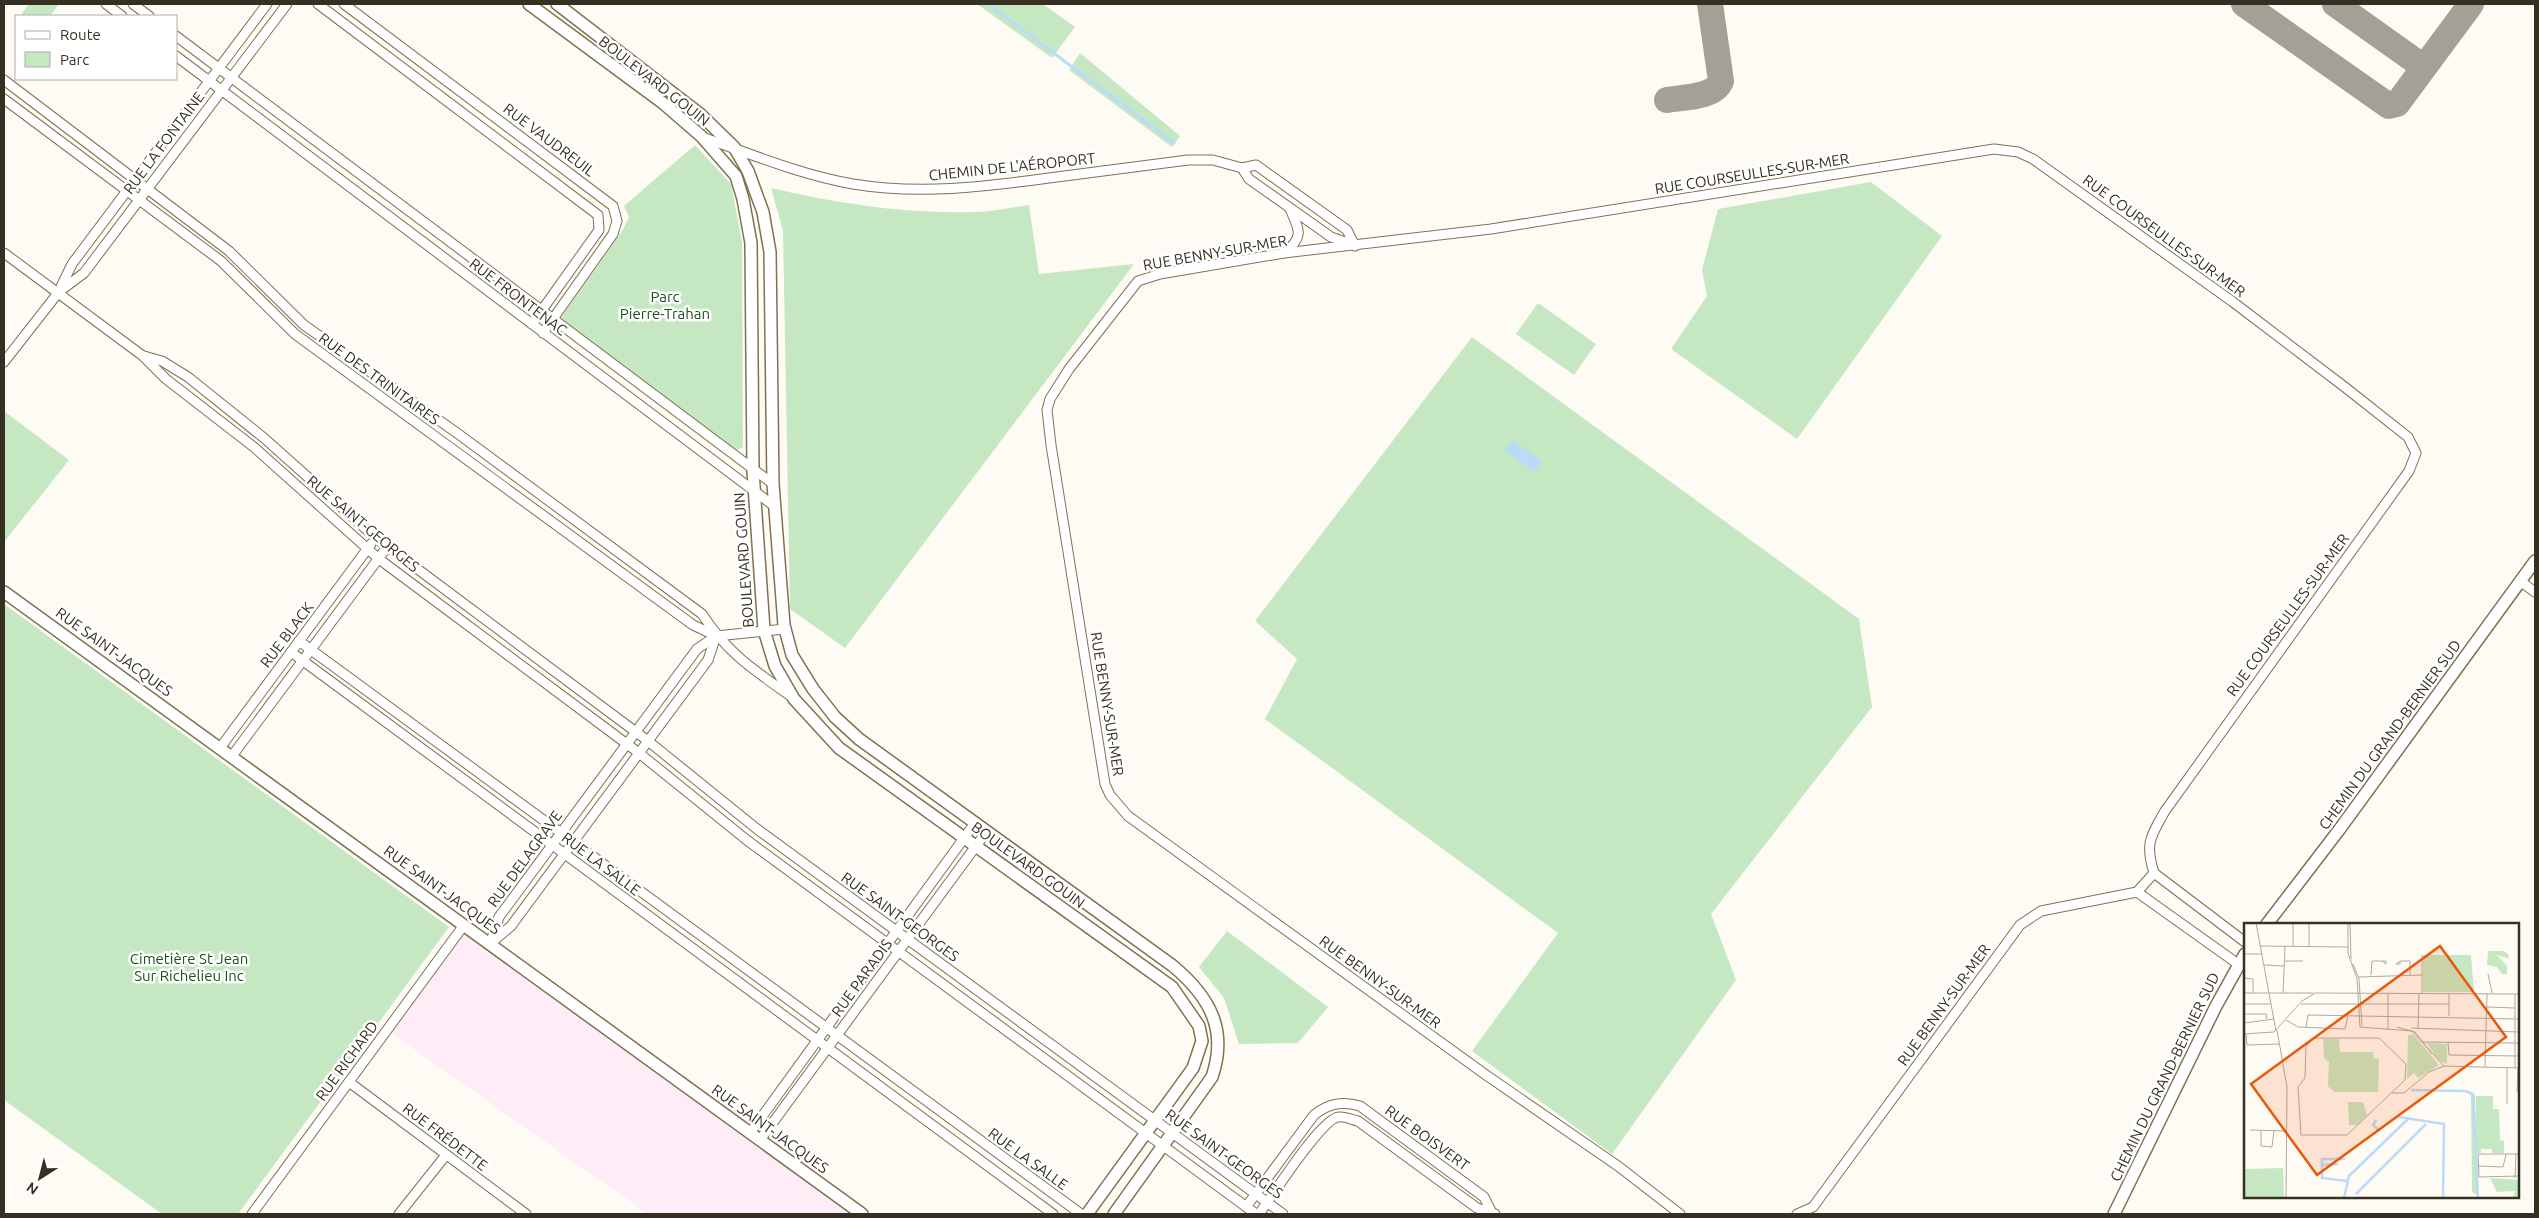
<svg xmlns="http://www.w3.org/2000/svg" width="2539" height="1218" font-family="Ubuntu,sans-serif">
<rect width="100%" height="100%" fill="#fefbf4"/>
<path fill="#feecf6" d="M464 925 862 1214H648L401 1040 388 1029Z"/>
<g fill="#c5e8c2">
<path d="M29 4H59L50 16H20Z"/>
<path d="M977 4H1043L1075 27 1052 58Z"/>
<path d="M1080 53 1180 136 1172 147 1069 70Z"/>
<path d="M695 145 731 184 742 241 743 447 728 454 559 321 622 231 629 217 624 206Z"/>
<path d="M1871 182 1942 236 1797 439 1671 349 1707 296 1702 270 1718 209Z"/>
<path d="M771 188C839 204 906 214 976 212 994 212 1012 207 1029 205L1039 274 1134 264 845 648 790 609 783 231Z"/>
<path d="M1538 303 1596 344 1574 375 1516 334Z"/>
<path d="M1472 337 1859 619 1872 707 1711 914 1736 980 1612 1154 1472 1051 1558 933 1265 719 1297 659 1255 621Z"/>
<path d="M4 411 69 460 4 542Z"/>
<path d="M4 604 449 927 238 1214H162L4 1100Z"/>
<path d="M1227 931 1328 1007 1298 1043 1239 1044 1224 998 1199 967Z"/>
</g>
<path fill="#b9dbf9" d="M1513 440 1542 461 1534 472 1505 451Z"/>
<g fill="none" stroke-linecap="round" stroke-linejoin="round">
<path stroke="#b9dbf9" stroke-width="3" d="M988 4 1174 143"/>
<g stroke="#a5a096" stroke-width="26">
<path d="M2244 4 2389 106 2397 104 2471 4"/>
<path d="M2335 4 2418 63 2428 61"/>
<path d="M1667 100C1683 97 1714 98 1721 81L1710 4"/>
</g>
<defs>
<g id="street">
<path d="M106 4 122 16"/>
<path d="M133 4 149 16"/>
<path d="M318 4 598 215 599 230 532 324"/>
<path d="M344 4 613 206 617 221 613 234 543 333"/>
<path d="M176 36 773 484"/>
<path d="M176 56 774 506"/>
<path d="M4 80 229 251 304 325 457 433 702 614C728 654 754 670 792 697"/>
<path d="M4 99 221 261 295 334 693 625 716 636"/>
<path d="M702 137C751 154 801 175 853 184 919 195 984 187 1049 178 1096 172 1142 166 1188 160H1213L1242 168 1256 165 1347 230 1355 246"/>
<path d="M1242 168 1249 179 1331 237 1351 244"/>
<path d="M4 253 143 356 166 379 255 448 379 559 639 753 748 841 1256 1214"/>
<path d="M1284 253C1304 237 1300 231 1290 209"/>
<path d="M60 291 84 273 287 4"/>
<path d="M144 356 162 361 188 377 264 438 376 538 648 741 757 829 1283 1214"/>
<path d="M4 362 58 293 72 264 267 4"/>
<path d="M2520 581 2535 592"/>
<path d="M299 641 1081 1214"/>
<path d="M291 652 1053 1214"/>
<path d="M220 748 371 544"/>
<path d="M232 756 387 547"/>
<path d="M2154 873 2245 942"/>
<path d="M2137 892 2238 964"/>
<path d="M491 943 511 926 708 660 716 636"/>
<path d="M490 944 499 917 697 649 716 636 785 629"/>
<path d="M349 1082 526 1214"/>
<path d="M750 1133 975 823"/>
<path d="M760 1140 987 831"/>
<path d="M1246 1207 1314 1115C1329 1103 1343 1101 1360 1106L1484 1197 1492 1213"/>
<path d="M252 1214 464 925"/>
<path d="M399 1214 446 1155"/>
<path d="M1259 1214C1272 1197 1321 1118 1339 1117 1344 1116 1353 1120 1358 1121L1477 1208 1495 1214"/>
<path d="M1680 1214 1618 1166 1486 1075 1128 816 1110 795 1105 784 1051 445 1047 410 1050 399 1069 369 1138 281 1160 274 1284 253 1491 229 1994 149 2018 152 2033 159 2233 302 2346 388 2408 437 2416 453 2409 471 2165 811C2150 837 2145 844 2154 873"/>
<path d="M1797 1214 1813 1207 2020 925 2041 911 2137 892 2154 873"/>
</g>
<g id="secondary">
<path d="M529 4 663 103 701 136 736 176 743 199 751 243 753 471 764 630 775 666 794 699 839 748 1172 987 1199 1026 1202 1041 1193 1068 1087 1214"/>
<path d="M557 4 700 114 734 147 748 171 763 212 770 252 773 484 784 625 792 655 813 689 835 717 859 739 1173 966C1210 997 1228 1030 1212 1077L1114 1214"/>
<path d="M4 592 862 1214"/>
<path d="M2267 924 2339 830 2535 561"/>
<path d="M2114 1214 2216 1006 2245 954"/>
</g>
</defs>
<use href="#street" stroke="#7f7251" stroke-width="11"/>
<use href="#secondary" stroke="#7f7251" stroke-width="14"/>
<use href="#street" stroke="#fff" stroke-width="9"/>
<use href="#secondary" stroke="#fff" stroke-width="11"/>
</g>
<g text-anchor="middle" stroke-width="5" stroke-linejoin="round" paint-order="stroke">
<g font-size="15" fill="#363022" stroke="#fff">
<text transform="translate(654 81) rotate(38)" y="5">BOULEVARD GOUIN</text>
<text transform="translate(549 140) rotate(37)" y="5">RUE VAUDREUIL</text>
<text transform="translate(164 143) rotate(-53)" y="5">RUE LA FONTAINE</text>
<text transform="translate(1012 167) rotate(-6)" y="5">CHEMIN DE L'AÉROPORT</text>
<text transform="translate(1752 174) rotate(-9)" y="5">RUE COURSEULLES-SUR-MER</text>
<text transform="translate(2164 236) rotate(36)" y="5">RUE COURSEULLES-SUR-MER</text>
<text transform="translate(1215 253) rotate(-10)" y="5">RUE BENNY-SUR-MER</text>
<text transform="translate(518 297) rotate(37)" y="5">RUE FRONTENAC</text>
<text transform="translate(379 379) rotate(36)" y="5">RUE DES TRINITAIRES</text>
<text transform="translate(363 524) rotate(40)" y="5">RUE SAINT-GEORGES</text>
<text transform="translate(744 560) rotate(-94)" y="5">BOULEVARD GOUIN</text>
<text transform="translate(2288 615) rotate(-54)" y="5">RUE COURSEULLES-SUR-MER</text>
<text transform="translate(287 635) rotate(-53)" y="5">RUE BLACK</text>
<text transform="translate(114 652) rotate(36)" y="5">RUE SAINT-JACQUES</text>
<text transform="translate(1107 704) rotate(81)" y="5">RUE BENNY-SUR-MER</text>
<text transform="translate(2390 735) rotate(-54)" y="5">CHEMIN DU GRAND-BERNIER SUD</text>
<text transform="translate(525 859) rotate(-54)" y="5">RUE DELAGRAVE</text>
<text transform="translate(601 864) rotate(37)" y="5">RUE LA SALLE</text>
<text transform="translate(1028 865) rotate(36)" y="5">BOULEVARD GOUIN</text>
<text transform="translate(442 890) rotate(36)" y="5">RUE SAINT-JACQUES</text>
<text transform="translate(900 917) rotate(36)" y="5">RUE SAINT-GEORGES</text>
<text transform="translate(862 978) rotate(-54)" y="5">RUE PARADIS</text>
<text transform="translate(1380 982) rotate(36)" y="5">RUE BENNY-SUR-MER</text>
<text transform="translate(1944 1005) rotate(-54)" y="5">RUE BENNY-SUR-MER</text>
<text transform="translate(347 1061) rotate(-54)" y="5">RUE RICHARD</text>
<text transform="translate(2165 1077) rotate(-64)" y="5">CHEMIN DU GRAND-BERNIER SUD</text>
<text transform="translate(770 1129) rotate(36)" y="5">RUE SAINT-JACQUES</text>
<text transform="translate(445 1137) rotate(37)" y="5">RUE FRÉDETTE</text>
<text transform="translate(1427 1138) rotate(36)" y="5">RUE BOISVERT</text>
<text transform="translate(1224 1154) rotate(36)" y="5">RUE SAINT-GEORGES</text>
<text transform="translate(1028 1159) rotate(36)" y="5">RUE LA SALLE</text>
</g>
<g font-size="15" fill="#1c501b" stroke="#fff">
<text x="665" y="302">Parc<tspan x="665" dy="17">Pierre-Trahan</tspan></text>
<text x="189" y="964">Cimetière St Jean<tspan x="189" dy="17">Sur Richelieu Inc</tspan></text>
</g>
</g>
<g transform="translate(2244 923)">
<rect width="275" height="275" fill="#fefbf4"/>
<path d="M244 28H260L264 31 265 36 253 32 263 43V51H258L253 44 243 42ZM179 32H227L230 69H179ZM164 112H170L195 142 174 155 170 150 163 156ZM79 116H95L96 129H129L130 135 135 136 134 169H90L84 163 85 139 80 135ZM183 120 203 121V141L194 137ZM221 166 231 173 232 206V173H249V186H255L256 217 260 218V230H248V226H237V230H233V272L228 269 227 173ZM104 179H119L123 192 113 202H105ZM39 245 40 275H0V246ZM246 255 275 257V275L269 274 271 268 253 269Z" fill="#c5e8c2"/>
<path fill="none" stroke="#b9dbf9" stroke-width="2.5" d="M167 167 221 168 229 171 234 275M155 194 200 201M132 197 129 202 136 208M101 236H78V255L103 258M78 242 94 241M112 271 182 201M100 275 105 253 164 196M199 275 200 200"/>
<path fill="none" stroke="#aeaaa0" stroke-width="1" d="M12 0 32 108M104 0V30L113 56 116 104 168 108 200 143 275 145M106 0 107 36M16 23 104 24M49 23V0M65 24V0M0 31H18M41 38H59M156 38 152 41H156V38H166V52M109 41 115 56 118 103M20 42 40 43M244 51 248 70M127 52 128 38H138L142 41V38H138M114 54 178 52M0 55 9 56V70M0 70H69M39 70 41 23M178 70V32M0 81H27M57 81H205M243 84 271 85M0 91H22L23 96M205 93V71M42 97 54 104 101 106 104 92M0 100 30 96M62 104 64 92 275 96M153 104 171 109 188 131M167 105 275 109M144 106V70M174 106 175 71M33 107 43 164 42 275M0 111 30 109 58 78 71 70 275 71M2 111 3 122 35 121M70 115H135L162 141 161 157 103 212H57L54 164 61 155 62 123ZM179 119 275 120M204 119 205 132 275 133M241 143 243 71M263 145V181M271 145V71M273 169 274 145M148 170H160L185 149 200 143M6 207 43 208M17 208V223L28 224 30 208M234 231H275M234 231 235 254M234 243 259 244 262 231M235 254 275 253M271 255 272 231"/>
<path fill="#e8590c" fill-opacity="0.15" stroke="#e8590c" stroke-width="2.5" d="M196 23 262 114 73 252 7 161Z"/>
<rect width="275" height="275" fill="none" stroke="#363022" stroke-width="2.5"/>
</g>
<rect width="2539" height="1218" fill="none" stroke="#363022" stroke-width="10"/>
<rect x="15" y="15" width="162" height="65" fill="#ffffff" stroke="#afaca7"/>
<rect x="25" y="31" width="25" height="8" fill="#ffffff" stroke="#afaca7"/>
<text x="60" y="40" font-size="15" fill="#363022">Route</text>
<rect x="25" y="52" width="25" height="15" fill="#c5e8c2" stroke="#afaca7"/>
<text x="60" y="65" font-size="15" fill="#363022">Parc</text>
<g transform="translate(40 1178) rotate(216)" stroke="#ffffff" stroke-width="4" paint-order="stroke">
<path d="M0-4L9 19L0 12L-9 19Z" fill="#363022"/>
<text y="-8" font-size="14" font-weight="bold" text-anchor="middle" fill="#363022">N</text>
</g>
</svg>
